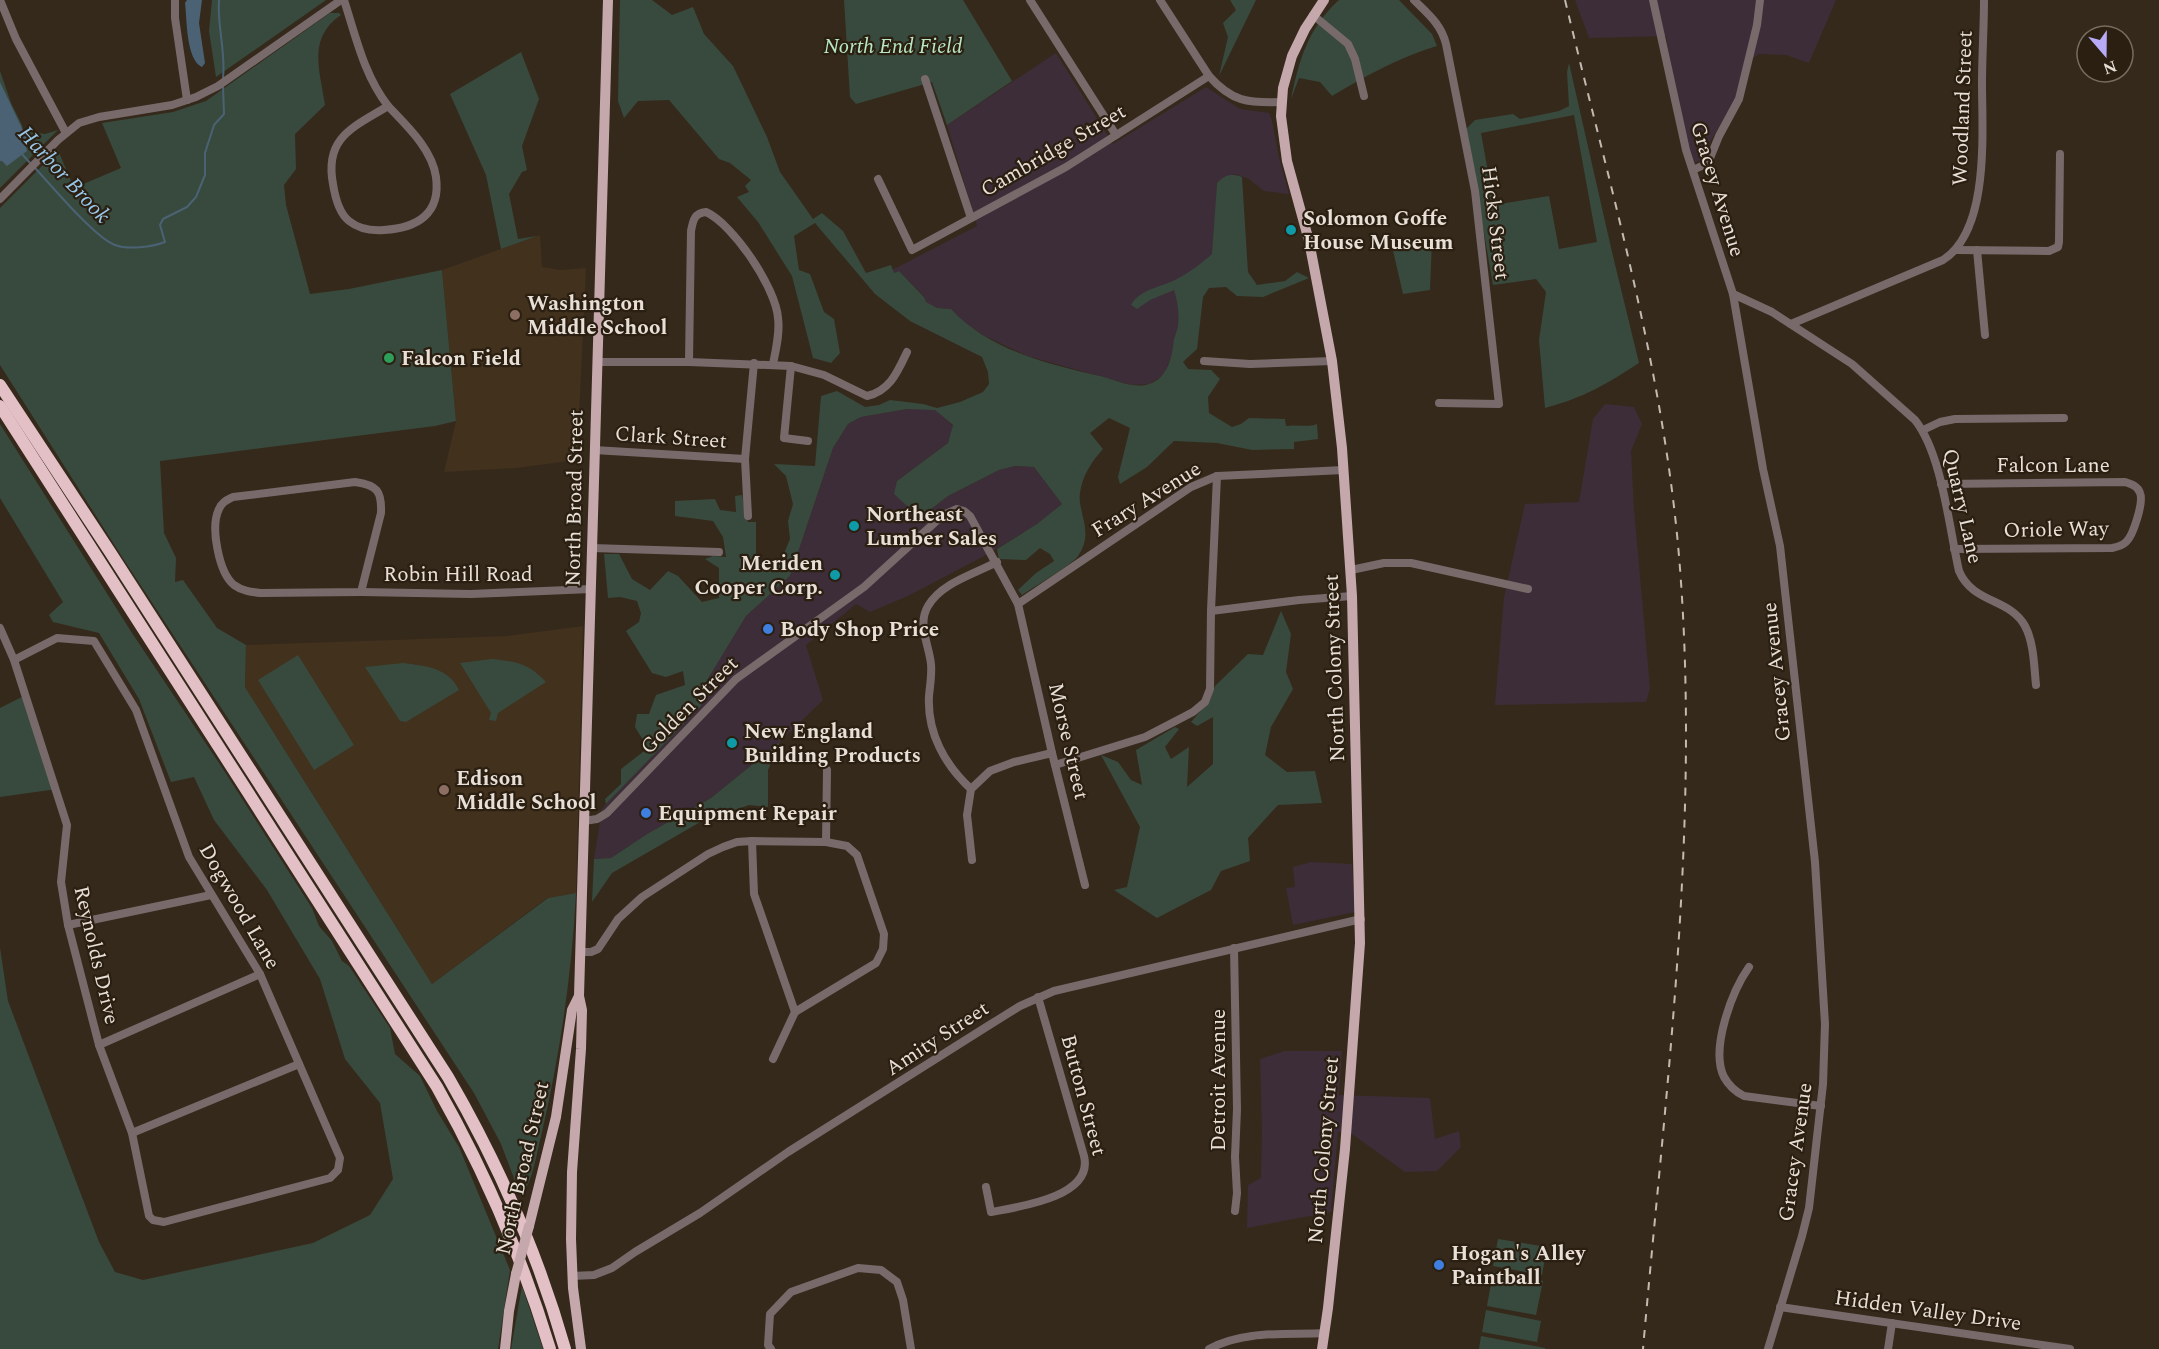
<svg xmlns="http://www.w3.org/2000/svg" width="2159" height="1349" font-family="Spectral,serif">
<rect width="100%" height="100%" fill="#35291b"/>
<g fill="#3d2d38">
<path d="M1575 0H1836L1809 63 1786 55 1759 54 1744 64 1735 102 1708 145 1706 158 1695 163 1682 127 1666 36 1589 38Z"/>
<path d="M1056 53 1113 144 1206 87 1240 109 1269 113 1272 120 1279 158 1289 194 1264 191 1249 179 1234 174 1217 182 1213 254 1174 290 1178 302V328L1174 338V349L1164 375 1149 384 1132 385 1027 356 985 336 962 322 951 309 937 308 925 302 924 296 899 271 894 273 892 270 977 226 947 125Z"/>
<path d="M1605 404 1634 407 1642 424 1631 451 1634 509 1650 688 1646 702 1495 705 1504 597 1525 504 1579 502 1593 419Z"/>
<path d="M907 409H935L953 426 948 443 897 481 926 513 948 496 999 470 1015 466 1034 467 1062 504 1038 524 986 555 908 596 870 612 856 604 806 645 823 700 780 742 711 798 647 834 611 858 594 859 602 809 606 804 701 706 703 687 746 616 790 576 833 448 848 424 861 417Z"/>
<path d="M1311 862 1352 864 1355 912 1293 925 1286 888 1295 887 1293 867Z"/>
<path d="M1284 1051H1342L1339 1095 1430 1098 1435 1139 1459 1131 1461 1147 1437 1171 1405 1172 1352 1134 1338 1132 1331 1212 1247 1228 1248 1185 1261 1178 1262 1129 1260 1059Z"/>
</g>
<g fill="#41311d">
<path d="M540 235 542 267 560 270 586 268 577 460 516 468 444 472 456 421 442 270Z"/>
<path d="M583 626 576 893 547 898 432 984 245 687 246 645 507 636Z"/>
</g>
<g fill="#384a3d" fill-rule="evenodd">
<path d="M212 0H326L216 77 209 31Z"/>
<path d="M620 0H652L672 15 693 7 704 34 733 66 767 137 780 172 813 219 822 213 843 231 866 273 891 265 894 273 899 271 924 297 926 302 937 308 951 309C989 351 1052 365 1104 377 1118 381 1135 389 1149 384 1168 378 1172 357 1174 339 1175 335 1177 331 1178 326 1179 314 1178 302 1174 290L1150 300 1137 309 1131 305C1140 289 1162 287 1177 279 1189 273 1202 263 1212 254L1217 183C1225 175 1231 173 1242 177L1248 272 1257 285 1285 281 1297 272 1309 278 1263 297 1237 296 1226 287 1209 288 1203 297 1197 349 1183 362 1188 369 1211 370 1220 379 1208 397 1209 413 1232 427 1241 424 1249 418 1285 419 1286 426C1297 424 1307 428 1317 424L1318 439 1294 442V449L1252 450 1217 443 1174 441 1147 467 1120 484 1118 477 1130 428 1109 418 1090 433 1103 449C1092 461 1082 476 1080 493 1077 512 1095 532 1078 556 1073 564 1032 588 1022 595L1018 590 1036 573 1054 561 1050 554 1040 548 1026 560 999 559 997 549 1037 524 1062 504 1034 467 1015 466 999 470 948 496 926 513 916 514 894 494 897 481 948 443 953 425 935 410 907 409 861 417 848 424 833 448 790 576 746 616 703 687 701 706 606 804 605 799 621 784V769L648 748 635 727 637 714H649L656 695 685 685 683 671 666 677 652 673 626 631 639 622 641 613 637 601 620 597 608 598 604 554H619L632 579 650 590 668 571 678 576 702 602 719 598V568L705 559 713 556 726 557 723 537 713 521 675 516V501L715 499 720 510 736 512 735 496 742 495 748 522H756V565L778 568 790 539 788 521 793 504 786 476 774 464 815 466 821 396 837 391 865 407 879 405 890 400 923 404 937 408 960 402 983 392 989 384 988 372 982 357 910 321 875 294 815 223 794 236 799 270 810 274 824 312 834 319 840 353 831 363 813 358 792 276 758 222 737 197 749 192 745 186 751 180 730 163 719 159 669 100 638 101 624 118 618 101Z"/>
<path d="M844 0H963L1012 81 947 125 932 82 856 104 850 97Z"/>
<path d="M1230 0H1256L1219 76 1228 37 1223 23 1236 10Z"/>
<path d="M1339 0H1399L1432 34 1437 46C1399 57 1366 76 1332 96L1320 82 1299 78 1291 99C1299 60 1308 28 1339 0Z"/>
<path d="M330 13H339L341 15C307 38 320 71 325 105L295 134 296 169 284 185 286 205 310 294 349 289 442 270 456 421 435 426 160 461 164 533 176 558 175 582 183 580 217 628 246 645 245 687 432 984 548 898 576 893C572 973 560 1054 542 1132 536 1155 534 1178 521 1197L501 1144 474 1093 126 563 0 365V208L58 150 74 188 121 168 102 123 173 112 206 101Z"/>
<path d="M521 52 539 99 522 146 527 170 522 172 509 194 518 239 537 236 501 249 486 175 450 94Z"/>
<path d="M1569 63 1612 252 1639 363C1607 384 1583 398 1545 408L1539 340 1546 292 1536 279 1493 285 1466 129 1475 120 1513 114 1520 119 1559 111 1569 106 1567 72ZM1574 115 1597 242 1559 249 1549 196 1494 205 1481 133Z"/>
<path d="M0 71 11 103 22 125 23 131 45 134 58 130 0 188Z"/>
<path d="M1432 239 1430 290 1403 294 1392 246Z"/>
<path d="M0 424 132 633 223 769 312 908 319 926 332 941 342 961 349 966 390 1028 395 1054 420 1076 437 1111 459 1147 510 1270 498 1349H0V948L8 1001 99 1242 115 1272 143 1280 313 1243 370 1215 393 1179 380 1103 345 1059 320 979 267 890 214 820 194 777 171 782 139 699 99 633 53 622 49 615 63 602 0 498Z"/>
<path d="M1281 611 1291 634 1286 672 1293 689 1271 727 1265 755 1287 772 1315 771 1322 803 1278 805 1248 838 1250 861 1221 871 1211 890 1157 918 1114 890 1127 887 1140 827 1101 755 1118 762 1131 780 1142 785 1136 750 1175 727 1179 729 1165 747 1171 759 1189 747 1187 787 1213 764V717L1197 726 1191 722 1210 700 1215 686 1248 654 1263 655Z"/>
<path d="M298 655 354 745 314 770 258 680Z"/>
<path d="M492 659C517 662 528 663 546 682L498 713 496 721 489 720 491 713 460 663Z"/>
<path d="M403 663C425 666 448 667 459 690L406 722 400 721 365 667Z"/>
<path d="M28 694 57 789 0 797V708Z"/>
<path d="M780 742 768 770V807L749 805 702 821 612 873 592 902 594 859 611 858 647 834 711 798Z"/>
<path d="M1498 1239 1547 1247 1542 1275 1493 1266Z"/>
<path d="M1493 1272 1543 1281 1536 1315 1487 1306Z"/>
<path d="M522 1286 543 1349H511Z"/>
<path d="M1486 1310 1541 1321 1537 1342 1482 1332Z"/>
<path d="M1481 1336 1545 1348V1349H1479Z"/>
</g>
<g fill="#4a6273">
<path d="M187 0H202L199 23 205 63 202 67C186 60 187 19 185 3Z"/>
<path d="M0 82 29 143 26 147 27 151 7 166 2 161H0Z"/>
</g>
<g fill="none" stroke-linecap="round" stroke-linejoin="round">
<g stroke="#4a6273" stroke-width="2">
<path d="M219 0C217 26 226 52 223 78"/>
<path d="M21 153 31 164"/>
<path d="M35 168C51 185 95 238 115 245 128 250 152 247 165 242L160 225 163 219 187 207 196 197 205 175V153L214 125 224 114 223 86"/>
</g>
<g stroke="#786a6b" stroke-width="8">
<path d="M0 0 16 39 66 133"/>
<path d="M175 0V18L187 100"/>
<path d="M344 0C356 37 364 75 388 106"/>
<path d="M1030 0 1116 135"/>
<path d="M1160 0 1209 76C1232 102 1248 103 1281 102"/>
<path d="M1414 0C1428 14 1441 24 1446 44L1475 191 1499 404 1439 403"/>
<path d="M1653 0 1686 150 1733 294 1763 469 1780 546 1815 862 1825 1024 1823 1084 1809 1208 1802 1236 1768 1349"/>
<path d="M1313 15 1348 44 1355 59 1364 96"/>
<path d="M925 79 971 218"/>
<path d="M388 106C407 126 432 149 436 177 441 214 417 228 384 230 372 231 359 229 349 221 339 213 335 197 333 184 324 137 354 127 388 106Z"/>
<path d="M1693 170 1708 163 1719 136 1739 99 1757 25 1760 0"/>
<path d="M878 179 912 250 1066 167 1209 76"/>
<path d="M0 199 58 140 79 123 99 117 172 105 196 97 218 86 341 0"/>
<path d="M1956 250 2049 251 2058 247 2059 242 2060 154"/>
<path d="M1977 250 1985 335"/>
<path d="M1733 294 1772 312 1852 364 1915 420C1942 454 1949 527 1959 571 1973 604 2010 598 2025 626 2034 643 2034 666 2036 685"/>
<path d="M1791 324 1943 260C1990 230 1982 132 1982 83 1982 55 1984 28 1984 0"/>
<path d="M1204 361 1250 364 1332 361"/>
<path d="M597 362H689L791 366 824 375 867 396C890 391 898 371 907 352"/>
<path d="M689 362 691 231C693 221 694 213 706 212 733 224 776 288 778 318 780 333 776 349 773 364"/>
<path d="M791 366 784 438 808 441"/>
<path d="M1923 430 1940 422 1955 419 2064 418"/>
<path d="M594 450 745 459"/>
<path d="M355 482C377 485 382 491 381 513L361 592 261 593C252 592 242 591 234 585 219 573 210 527 219 509 222 502 227 500 233 497Z"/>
<path d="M1941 484 2125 482C2131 484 2138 486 2140 493 2144 502 2133 536 2126 542 2122 546 2117 547 2112 548L1954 549"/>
<path d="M748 516 745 459 754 363"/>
<path d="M592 548 719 552"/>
<path d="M1351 570 1384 563H1411L1528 589"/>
<path d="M361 592 471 594 591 589"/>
<path d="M1018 604 1191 487 1217 476 1344 470"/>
<path d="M1211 611 1299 600 1352 596"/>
<path d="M0 628 14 660 67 825 61 882 68 925 99 1045 132 1133 149 1216 153 1220 164 1222 330 1178 338 1170 340 1158 260 974 189 857 136 710 94 641 57 638 14 660"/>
<path d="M1055 765 1145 737 1193 712 1205 702 1210 689 1211 611 1217 476"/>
<path d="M971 789C945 765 927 733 929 696 930 685 932 675 931 664 929 645 917 624 928 606 941 583 974 574 997 562"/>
<path d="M584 821 597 819 607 813 736 679 864 587 943 515 957 509 964 511 970 516 1018 604 1052 753 1085 885"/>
<path d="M752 841 754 894 795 1012"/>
<path d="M826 842 827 770"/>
<path d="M972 860 967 815 971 789 990 771 1014 762 1052 753"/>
<path d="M68 925 211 895"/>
<path d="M1234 948 1237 1109 1235 1157 1237 1193 1235 1211"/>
<path d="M581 952H591L598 949 618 919 642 897 708 854 723 847 737 842 752 841 826 842 847 846 857 855 884 934 883 949 876 963 795 1012 773 1059"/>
<path d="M1749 967C1732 991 1710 1049 1724 1077 1729 1086 1736 1092 1744 1096L1821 1106"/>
<path d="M99 1045 260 974"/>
<path d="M132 1133 299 1064"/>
<path d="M986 1187 991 1212C1018 1207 1094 1197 1084 1156L1038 997"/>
<path d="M572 1276 594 1275 612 1268 635 1252 700 1213 788 1152 991 1024 1020 1006 1054 991 1361 919"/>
<path d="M1780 1307 2070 1349"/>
<path d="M771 1349 768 1345 770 1314 791 1292 858 1268 881 1270 897 1282 903 1300 911 1349"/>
<path d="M1209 1349C1244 1330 1286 1335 1325 1333"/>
<path d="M1888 1349 1892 1323"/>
</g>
<g stroke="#c5a8ab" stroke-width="10">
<path d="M529 1226 556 1117 572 1010 579 996"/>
<path d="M505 1349 509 1311 516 1274"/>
<path d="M581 1349 573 1288 571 1239 572 1172 581 1049 582 1010 579 996 608 0"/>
<path d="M1322 1349 1328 1308 1345 1149 1360 943 1352 596 1342 448 1332 361 1309 241 1287 161 1281 116 1283 88 1292 56 1305 29 1324 0"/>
</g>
<g stroke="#e3c0c5" stroke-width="12">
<path d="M0 385 110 552 448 1077C498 1163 538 1254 565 1349"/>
<path d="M0 406 437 1087C484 1170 522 1257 550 1349"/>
</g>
<path stroke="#c3bab0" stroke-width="2" stroke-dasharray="8 8" stroke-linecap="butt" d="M1565 0C1609 184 1663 367 1679 556 1701 821 1666 1085 1643 1349"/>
<path stroke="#c5a8ab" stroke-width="10" d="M516 1274 529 1226"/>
</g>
<g fill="#0f9aa8" stroke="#2b1f11" stroke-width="2">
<circle cx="1291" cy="230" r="6"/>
<circle cx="854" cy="526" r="6"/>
<circle cx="835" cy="575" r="6"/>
<circle cx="732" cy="743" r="6"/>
</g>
<g fill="#8d6e63" stroke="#2b1f11" stroke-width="2">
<circle cx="515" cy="315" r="6"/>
<circle cx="444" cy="790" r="6"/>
</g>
<circle fill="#2e9e5b" stroke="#2b1f11" stroke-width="2" cx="389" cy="358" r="6"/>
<g fill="#3f7fe0" stroke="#2b1f11" stroke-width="2">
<circle cx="768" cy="629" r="6"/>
<circle cx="646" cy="813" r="6"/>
<circle cx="1439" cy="1265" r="6"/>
</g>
<g text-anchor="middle" stroke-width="4.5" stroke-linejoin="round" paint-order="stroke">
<g font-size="21" font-style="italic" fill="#b8e8c4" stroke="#2b1f11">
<text x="893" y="53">North End Field</text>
</g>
<g font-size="21" fill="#e8e0d7" stroke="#2b1f11">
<text transform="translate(1962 108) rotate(-88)" y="7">Woodland Street</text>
<text transform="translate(1053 150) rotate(-30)" y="7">Cambridge Street</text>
<text transform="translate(1718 189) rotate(73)" y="7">Gracey Avenue</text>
<text transform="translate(1496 223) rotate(83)" y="7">Hicks Street</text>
<text transform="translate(671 437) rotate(4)" y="7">Clark Street</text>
<text x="2053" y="472">Falcon Lane</text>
<text transform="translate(574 498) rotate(-89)" y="7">North Broad Street</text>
<text transform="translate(1146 499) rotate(-32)" y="7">Frary Avenue</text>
<text transform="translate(1963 506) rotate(77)" y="7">Quarry Lane</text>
<text transform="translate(2056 529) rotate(-1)" y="7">Oriole Way</text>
<text x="458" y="581">Robin Hill Road</text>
<text transform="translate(1334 668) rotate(-92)" y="7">North Colony Street</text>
<text transform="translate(1776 672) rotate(-96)" y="7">Gracey Avenue</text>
<text transform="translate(689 705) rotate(-45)" y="7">Golden Street</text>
<text transform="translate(1069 741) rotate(77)" y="7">Morse Street</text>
<text transform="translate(240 906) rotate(60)" y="7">Dogwood Lane</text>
<text transform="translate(97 955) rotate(77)" y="7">Reynolds Drive</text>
<text transform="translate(937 1038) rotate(-33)" y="7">Amity Street</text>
<text transform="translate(1218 1080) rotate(-90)" y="7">Detroit Avenue</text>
<text transform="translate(1084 1095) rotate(75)" y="7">Button Street</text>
<text transform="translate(1323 1150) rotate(-85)" y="7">North Colony Street</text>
<text transform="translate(1795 1152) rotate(-82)" y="7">Gracey Avenue</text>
<text transform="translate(522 1168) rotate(-77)" y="7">North Broad Street</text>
<text transform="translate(1928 1310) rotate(8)" y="7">Hidden Valley Drive</text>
</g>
<g font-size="21" font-weight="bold" fill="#e8e0d7" stroke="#2b1f11" text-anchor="start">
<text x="1303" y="225">Solomon Goffe<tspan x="1303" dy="24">House Museum</tspan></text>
<text x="527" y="310">Washington<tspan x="527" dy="24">Middle School</tspan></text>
<text x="401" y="365">Falcon Field</text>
<text x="866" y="521">Northeast<tspan x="866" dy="24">Lumber Sales</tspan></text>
<text x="823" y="570" text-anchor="end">Meriden<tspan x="823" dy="24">Cooper Corp.</tspan></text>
<text x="780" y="636">Body Shop Price</text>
<text x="744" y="738">New England<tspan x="744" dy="24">Building Products</tspan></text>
<text x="456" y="785">Edison<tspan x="456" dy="24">Middle School</tspan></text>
<text x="658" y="820">Equipment Repair</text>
<text x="1451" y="1260">Hogan's Alley<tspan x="1451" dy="24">Paintball</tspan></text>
</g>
<g font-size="22" font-style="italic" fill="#97c7ea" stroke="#2b1f11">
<text transform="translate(65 174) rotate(47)" y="8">Harbor Brook</text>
</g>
</g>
<g transform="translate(2105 54) rotate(160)"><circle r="28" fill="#2b1f11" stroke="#776c60" stroke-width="1.5"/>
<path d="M0-4.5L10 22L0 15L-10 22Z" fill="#b7abf8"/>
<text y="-9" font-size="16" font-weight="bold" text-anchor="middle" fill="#e8e0d7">N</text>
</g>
</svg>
